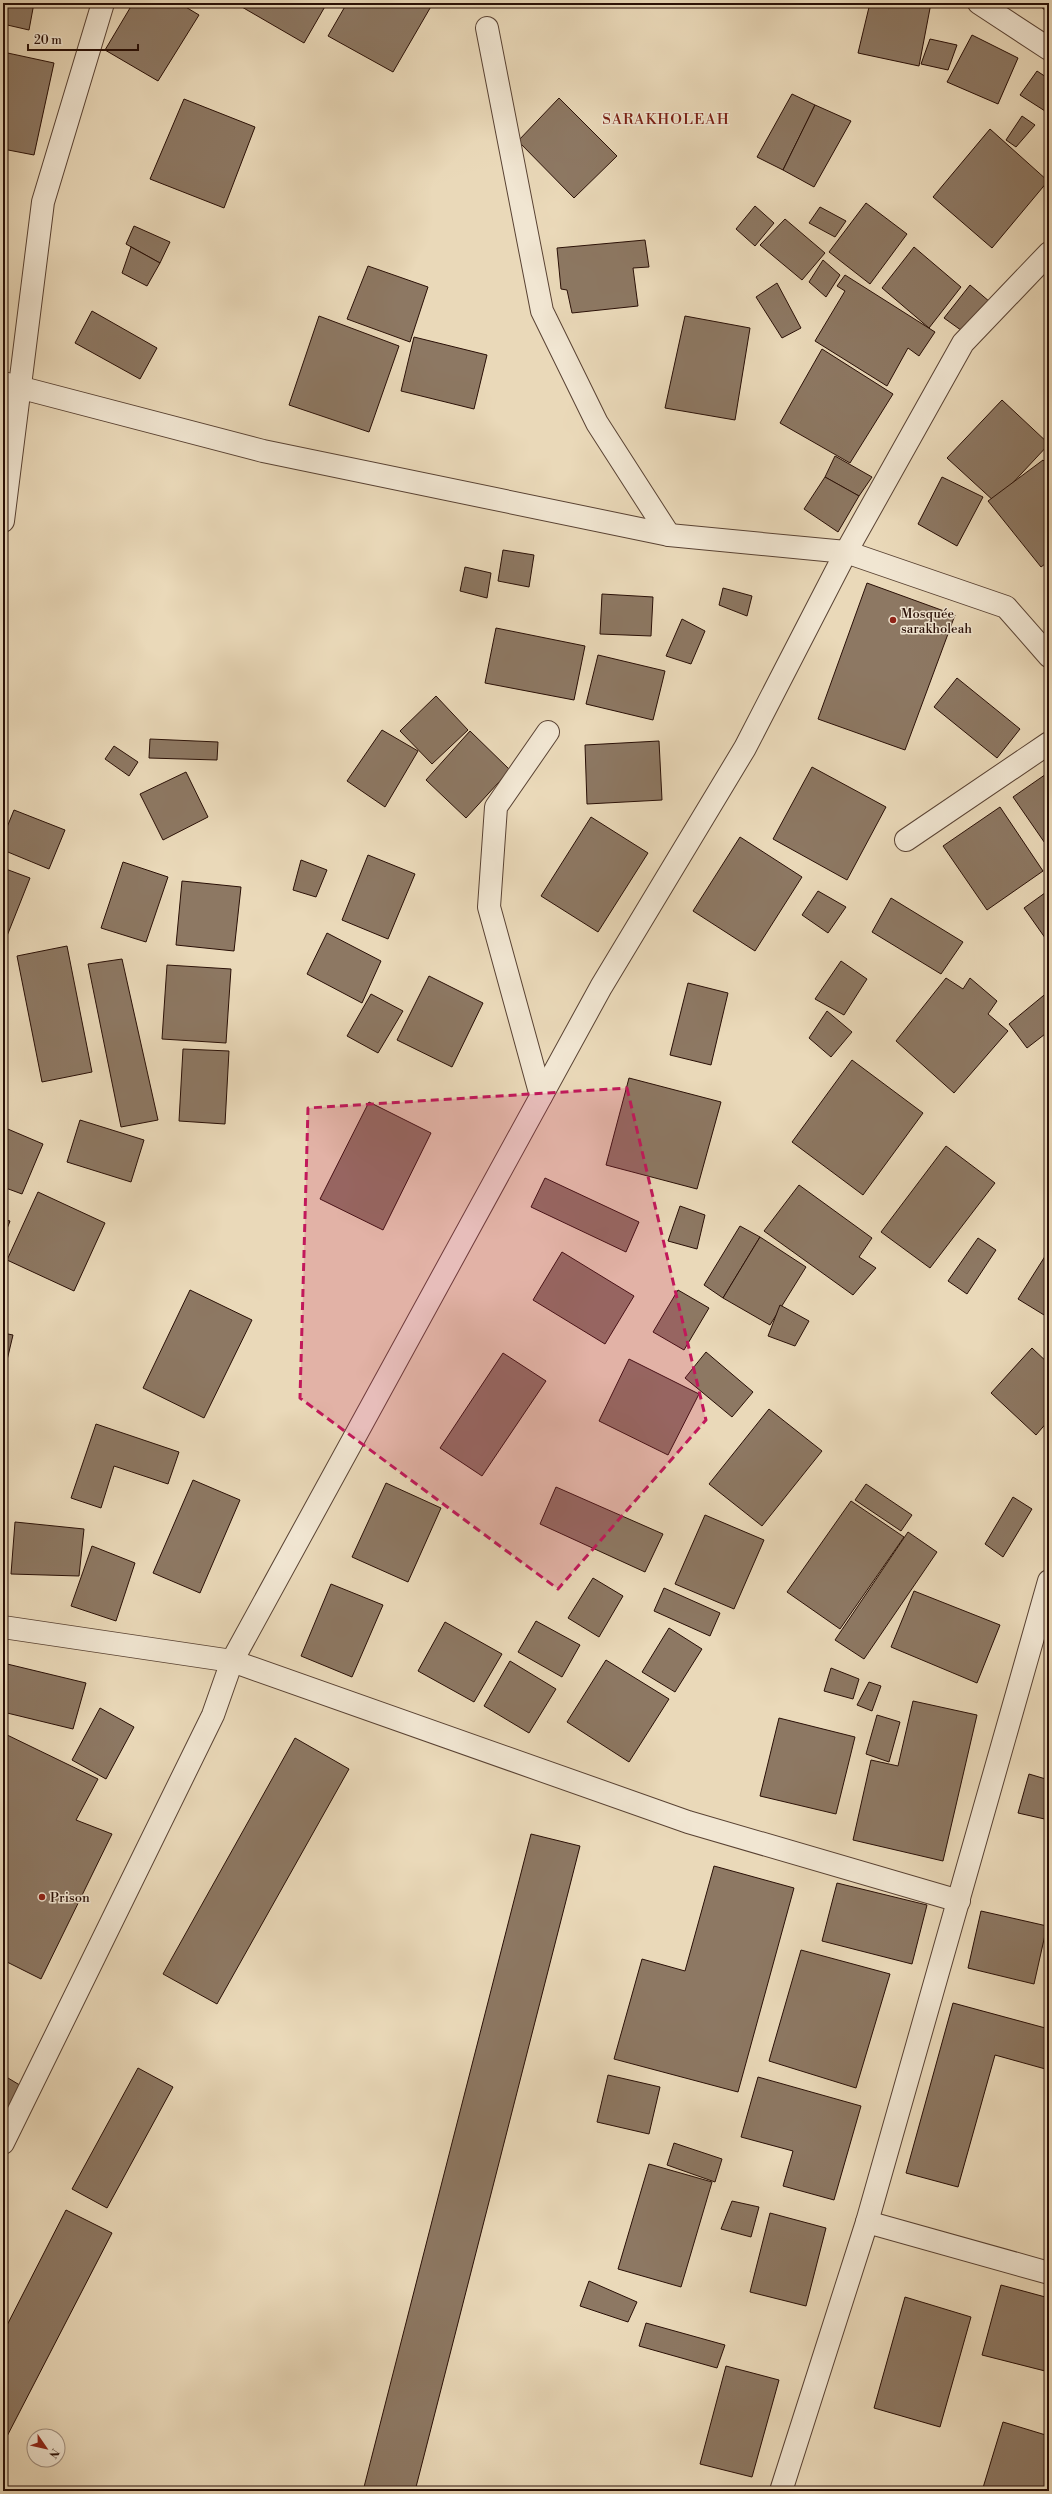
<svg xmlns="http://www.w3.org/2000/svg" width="1052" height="2494" font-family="'Libre Bodoni',serif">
<rect width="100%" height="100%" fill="#ead9b9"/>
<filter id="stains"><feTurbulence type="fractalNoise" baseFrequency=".005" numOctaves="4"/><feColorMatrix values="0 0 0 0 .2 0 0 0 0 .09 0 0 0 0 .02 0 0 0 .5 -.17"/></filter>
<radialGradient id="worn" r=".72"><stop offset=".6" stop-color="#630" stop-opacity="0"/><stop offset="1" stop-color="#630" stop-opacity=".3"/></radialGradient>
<g fill="#8d7863" stroke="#290f06">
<path d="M3 3H34L29 30 3 24Z"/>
<path d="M133 3H179L199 15 158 81 105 50Z"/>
<path d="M235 3H327L304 43Z"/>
<path d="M347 3H433L393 72 328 36Z"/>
<path d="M870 3H931L919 66 858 53Z"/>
<path d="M1037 3H1049V14Z"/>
<path d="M972 35 1018 58 998 104 947 82Z"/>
<path d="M930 39 957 45 948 70 921 64Z"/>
<path d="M3 52 54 63 34 155 3 149Z"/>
<path d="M1037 71 1049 79V105L1045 111 1020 95Z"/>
<path d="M792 94 815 105 783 170 757 157Z"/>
<path d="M559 98 617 156 574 198 518 141Z"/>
<path d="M184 99 255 127 224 208 150 179Z"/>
<path d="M815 105 851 121 814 187 783 170Z"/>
<path d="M1022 116 1035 125 1016 147 1006 140Z"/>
<path d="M990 129 1048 181 992 248 933 197Z"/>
<path d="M866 203 907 234 870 284 829 252Z"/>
<path d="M755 206 774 223 755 246 736 229Z"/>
<path d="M820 207 846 221 835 237 809 223Z"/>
<path d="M785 219 825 253 802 280 760 245Z"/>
<path d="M134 226 170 242 160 263 126 244Z"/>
<path d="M645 240 649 267 633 268 638 306 572 313 567 290 561 289 557 248Z"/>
<path d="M131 247 160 263 147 286 122 273Z"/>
<path d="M914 247 961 287 929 328 882 288Z"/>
<path d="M823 260 840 275 826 297 809 282Z"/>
<path d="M368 266 428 287 410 342 347 319Z"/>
<path d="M845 275 935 332 919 356 908 348 887 386 815 341 845 291 837 286Z"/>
<path d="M777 283 801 328 782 338 756 297Z"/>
<path d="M970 285 990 302 965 333 944 318Z"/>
<path d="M92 311 157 348 140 379 75 343Z"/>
<path d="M319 316 399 346 369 432 289 405Z"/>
<path d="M685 316 750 328 735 420 665 408Z"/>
<path d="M414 337 487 355 474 409 401 391Z"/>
<path d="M822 349 893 394 850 463 780 423Z"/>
<path d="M1002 400 1049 444 995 502 947 458Z"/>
<path d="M835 456 872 477 859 496 825 477Z"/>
<path d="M1043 460 1049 466V561L1041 567 988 501Z"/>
<path d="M825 477 859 496 838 532 804 509Z"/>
<path d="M942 477 983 497 957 546 918 524Z"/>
<path d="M503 550 534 555 529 587 498 581Z"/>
<path d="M465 567 491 573 487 598 460 591Z"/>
<path d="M867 583 955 615 905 750 818 719Z"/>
<path d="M723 588 752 596 747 616 719 605Z"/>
<path d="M602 594 653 597 651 636 600 634Z"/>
<path d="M682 619 705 631 691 664 666 656Z"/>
<path d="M496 628 585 646 574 700 485 683Z"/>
<path d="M598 655 665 671 653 720 586 704Z"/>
<path d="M957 678 1020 729 997 758 934 707Z"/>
<path d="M436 696 468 730 432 764 400 731Z"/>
<path d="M382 730 418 751 385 807 347 781Z"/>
<path d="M470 731 510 770 466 818 426 780Z"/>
<path d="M150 739 218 742 217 760 149 758Z"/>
<path d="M659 741 662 800 587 804 585 745Z"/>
<path d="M114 746 138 762 129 776 105 759Z"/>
<path d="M812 767 886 807 847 880 773 839Z"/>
<path d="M186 772 208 817 163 840 140 794Z"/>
<path d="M1049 772V849L1013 797Z"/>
<path d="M1000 807 1043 871 987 910 943 846Z"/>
<path d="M14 810 65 830 49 869 3 850V837Z"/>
<path d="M591 817 648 853 598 932 541 896Z"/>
<path d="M740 837 802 877 755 951 693 911Z"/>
<path d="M368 855 415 874 388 939 342 920Z"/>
<path d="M301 860 327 870 316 897 293 890Z"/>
<path d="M123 862 168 877 146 942 101 928Z"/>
<path d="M3 868 30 878 3 946Z"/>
<path d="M182 881 241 887 234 951 176 945Z"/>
<path d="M1049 890V941L1048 942 1024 908Z"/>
<path d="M818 891 846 907 828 933 802 915Z"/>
<path d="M891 898 963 942 941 974 872 932Z"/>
<path d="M327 933 381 961 362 1003 307 974Z"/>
<path d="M67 946 92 1072 42 1082 17 956Z"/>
<path d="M122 959 158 1120 121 1127 88 964Z"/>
<path d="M841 961 867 979 844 1015 815 999Z"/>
<path d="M167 965 231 969 226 1043 162 1039Z"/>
<path d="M429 976 483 1003 452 1067 397 1040Z"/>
<path d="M946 978 963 989 970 978 997 1001 988 1014 1008 1031 954 1093 896 1041Z"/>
<path d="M688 983 728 993 711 1065 670 1055Z"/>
<path d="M1049 991V1031L1027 1048 1009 1024Z"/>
<path d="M371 994 403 1011 378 1053 347 1036Z"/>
<path d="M827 1011 852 1032 831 1057 809 1038Z"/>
<path d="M183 1049 229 1051 225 1124 179 1121Z"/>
<path d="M852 1060 923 1113 863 1195 792 1142Z"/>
<path d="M629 1078 721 1102 697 1189 606 1165Z"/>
<path d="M369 1102 431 1133 383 1230 320 1199Z"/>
<path d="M80 1120 144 1140 131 1182 67 1162Z"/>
<path d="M3 1127 43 1144 22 1194 3 1187Z"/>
<path d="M946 1146 995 1183 930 1268 881 1232Z"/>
<path d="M545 1178 639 1222 626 1252 531 1207Z"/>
<path d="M799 1185 872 1238 859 1257 876 1268 853 1295 764 1231Z"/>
<path d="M38 1192 105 1223 74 1291 7 1260Z"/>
<path d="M680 1206 705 1215 697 1249 668 1241Z"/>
<path d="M3 1219 10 1221 3 1239Z"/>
<path d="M740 1226 760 1237 723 1298 704 1285Z"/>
<path d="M760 1237 806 1267 770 1325 723 1298Z"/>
<path d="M978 1238 996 1250 967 1294 948 1281Z"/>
<path d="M1049 1250V1318L1018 1299Z"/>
<path d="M562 1252 634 1296 605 1344 533 1300Z"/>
<path d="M190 1290 252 1320 204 1418 143 1388Z"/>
<path d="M678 1290 709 1308 684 1350 653 1332Z"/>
<path d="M780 1305 809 1321 795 1346 768 1336Z"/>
<path d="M3 1333 13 1335 3 1377Z"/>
<path d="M1032 1348 1049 1364V1420L1036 1435 991 1393Z"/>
<path d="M706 1352 753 1392 732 1417 685 1378Z"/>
<path d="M503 1353 546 1381 482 1476 440 1448Z"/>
<path d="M629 1359 699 1394 668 1455 599 1421Z"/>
<path d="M769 1409 822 1451 762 1526 709 1484Z"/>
<path d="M96 1424 179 1452 168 1484 114 1466 101 1508 71 1498Z"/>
<path d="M193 1480 240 1500 200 1593 153 1573Z"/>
<path d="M386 1483 441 1508 408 1582 352 1557Z"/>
<path d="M866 1484 912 1515 901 1531 855 1500Z"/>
<path d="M556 1487 663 1534 645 1572 540 1524Z"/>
<path d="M1013 1497 1032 1509 1003 1557 985 1544Z"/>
<path d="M851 1501 904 1537 840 1629 787 1592Z"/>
<path d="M705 1515 764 1540 734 1609 675 1584Z"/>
<path d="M15 1522 84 1529 79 1576 11 1574Z"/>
<path d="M908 1532 937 1552 864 1659 835 1640Z"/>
<path d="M92 1546 135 1563 116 1621 71 1606Z"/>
<path d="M593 1578 623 1596 599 1637 568 1618Z"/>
<path d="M331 1584 383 1605 352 1677 301 1656Z"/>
<path d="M664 1588 720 1613 710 1636 654 1611Z"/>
<path d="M914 1591 1000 1625 977 1683 891 1647Z"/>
<path d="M536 1621 580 1645 562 1677 518 1652Z"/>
<path d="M445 1622 502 1654 474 1702 418 1671Z"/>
<path d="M669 1628 702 1649 675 1692 642 1672Z"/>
<path d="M606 1660 669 1699 629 1762 567 1722Z"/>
<path d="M510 1661 556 1689 529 1733 484 1706Z"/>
<path d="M3 1663 86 1683 73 1729 3 1712Z"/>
<path d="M831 1668 859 1679 853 1699 824 1691Z"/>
<path d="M869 1682 881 1686 872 1711 857 1705Z"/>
<path d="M913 1701 977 1715 943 1861 853 1840 871 1760 898 1766Z"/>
<path d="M100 1708 134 1727 106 1779 72 1760Z"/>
<path d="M877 1715 900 1722 889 1762 866 1754Z"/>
<path d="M779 1718 855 1737 836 1814 760 1796Z"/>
<path d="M3 1733 98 1779 76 1820 112 1834 41 1979 3 1960Z"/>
<path d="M295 1738 349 1769 217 2004 163 1974Z"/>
<path d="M1029 1774 1049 1780V1820L1018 1813Z"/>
<path d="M531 1834 580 1846 415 2491H363Z"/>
<path d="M714 1866 794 1888 738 2092 614 2059 642 1959 685 1971Z"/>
<path d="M837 1883 927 1905 912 1964 822 1941Z"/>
<path d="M981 1911 1047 1926 1034 1984 968 1968Z"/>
<path d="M801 1950 890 1974 856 2088 769 2061Z"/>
<path d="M953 2003 1049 2029V2070L995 2055 958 2187 906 2173Z"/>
<path d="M138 2068 173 2087 107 2208 72 2189Z"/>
<path d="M3 2075 23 2087 3 2121Z"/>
<path d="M608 2075 660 2087 649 2134 597 2122Z"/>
<path d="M758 2077 861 2106 834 2200 783 2186 793 2151 741 2137Z"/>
<path d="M674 2143 722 2159 715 2182 667 2165Z"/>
<path d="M649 2164 712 2182 681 2287 618 2269Z"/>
<path d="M732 2201 759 2207 751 2237 721 2229Z"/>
<path d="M66 2210 112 2233 3 2444V2333Z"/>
<path d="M770 2213 826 2228 806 2306 750 2292Z"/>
<path d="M589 2281 637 2302 628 2322 580 2306Z"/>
<path d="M1001 2285 1049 2298V2372L982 2355Z"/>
<path d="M905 2297 971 2317 940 2427 874 2408Z"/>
<path d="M646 2323 725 2345 717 2368 639 2346Z"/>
<path d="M726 2366 779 2380 752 2477 700 2464Z"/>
<path d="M1003 2422 1049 2436V2491H982Z"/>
</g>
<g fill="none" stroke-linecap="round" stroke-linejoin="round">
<defs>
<g id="minor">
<path d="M979 3 1049 49"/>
<path d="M487 28 542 311 597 423 669 535"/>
<path d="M3 383 263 451 669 535 846 552 1006 607 1049 656"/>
<path d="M3 521 43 202 103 3"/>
<path d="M906 840 1049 743"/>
<path d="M541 1096 489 907 496 807 548 732"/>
<path d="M3 1627 232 1661 688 1822 959 1901"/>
<path d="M3 2143 213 1715 232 1661 601 987 745 748 846 552 963 343 1049 253"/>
<path d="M867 2222 1049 2273"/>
<path d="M781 2491 867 2222 1049 1581"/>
</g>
</defs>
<use href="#minor" stroke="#594233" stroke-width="24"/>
<use href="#minor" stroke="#f1e6d2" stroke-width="22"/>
</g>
<path fill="#c2185b" fill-opacity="0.2" stroke="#c2185b" stroke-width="3" stroke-dasharray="8 5" stroke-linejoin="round" d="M627 1088 706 1420 558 1589 300 1398 308 1108Z"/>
<g fill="#8f2418" stroke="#f1e6d2" stroke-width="1.5">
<circle cx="893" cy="620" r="4"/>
<circle cx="42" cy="1897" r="4"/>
</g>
<g text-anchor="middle" stroke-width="3" stroke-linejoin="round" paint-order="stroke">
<g font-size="13" fill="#290f06" stroke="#f1e6d2" text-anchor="start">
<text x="901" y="618">Mosquée<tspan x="901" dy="15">sarakholeah</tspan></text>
<text x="50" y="1902">Prison</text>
</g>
<g font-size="15" letter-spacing="1" fill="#7a1f14" stroke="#f1e6d2">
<text x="666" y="124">SARAKHOLEAH</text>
</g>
</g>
<rect width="1052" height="2494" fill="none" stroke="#ead9b9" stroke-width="16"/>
<rect x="4" y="4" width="1044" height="2486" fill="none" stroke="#290f06" stroke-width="2"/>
<rect x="8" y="8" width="1036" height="2478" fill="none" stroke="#290f06"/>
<g transform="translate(46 2448) rotate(124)"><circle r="19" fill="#f1e6d2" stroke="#a19080"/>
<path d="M0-3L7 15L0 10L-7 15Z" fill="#8f2418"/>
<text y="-6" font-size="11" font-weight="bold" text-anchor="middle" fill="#290f06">N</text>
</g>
<path d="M28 44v6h110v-6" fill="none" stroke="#290f06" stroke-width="2"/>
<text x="34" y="44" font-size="12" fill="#290f06" stroke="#f1e6d2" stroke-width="3" paint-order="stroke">20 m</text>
<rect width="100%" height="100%" filter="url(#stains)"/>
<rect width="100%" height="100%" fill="url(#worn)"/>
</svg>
